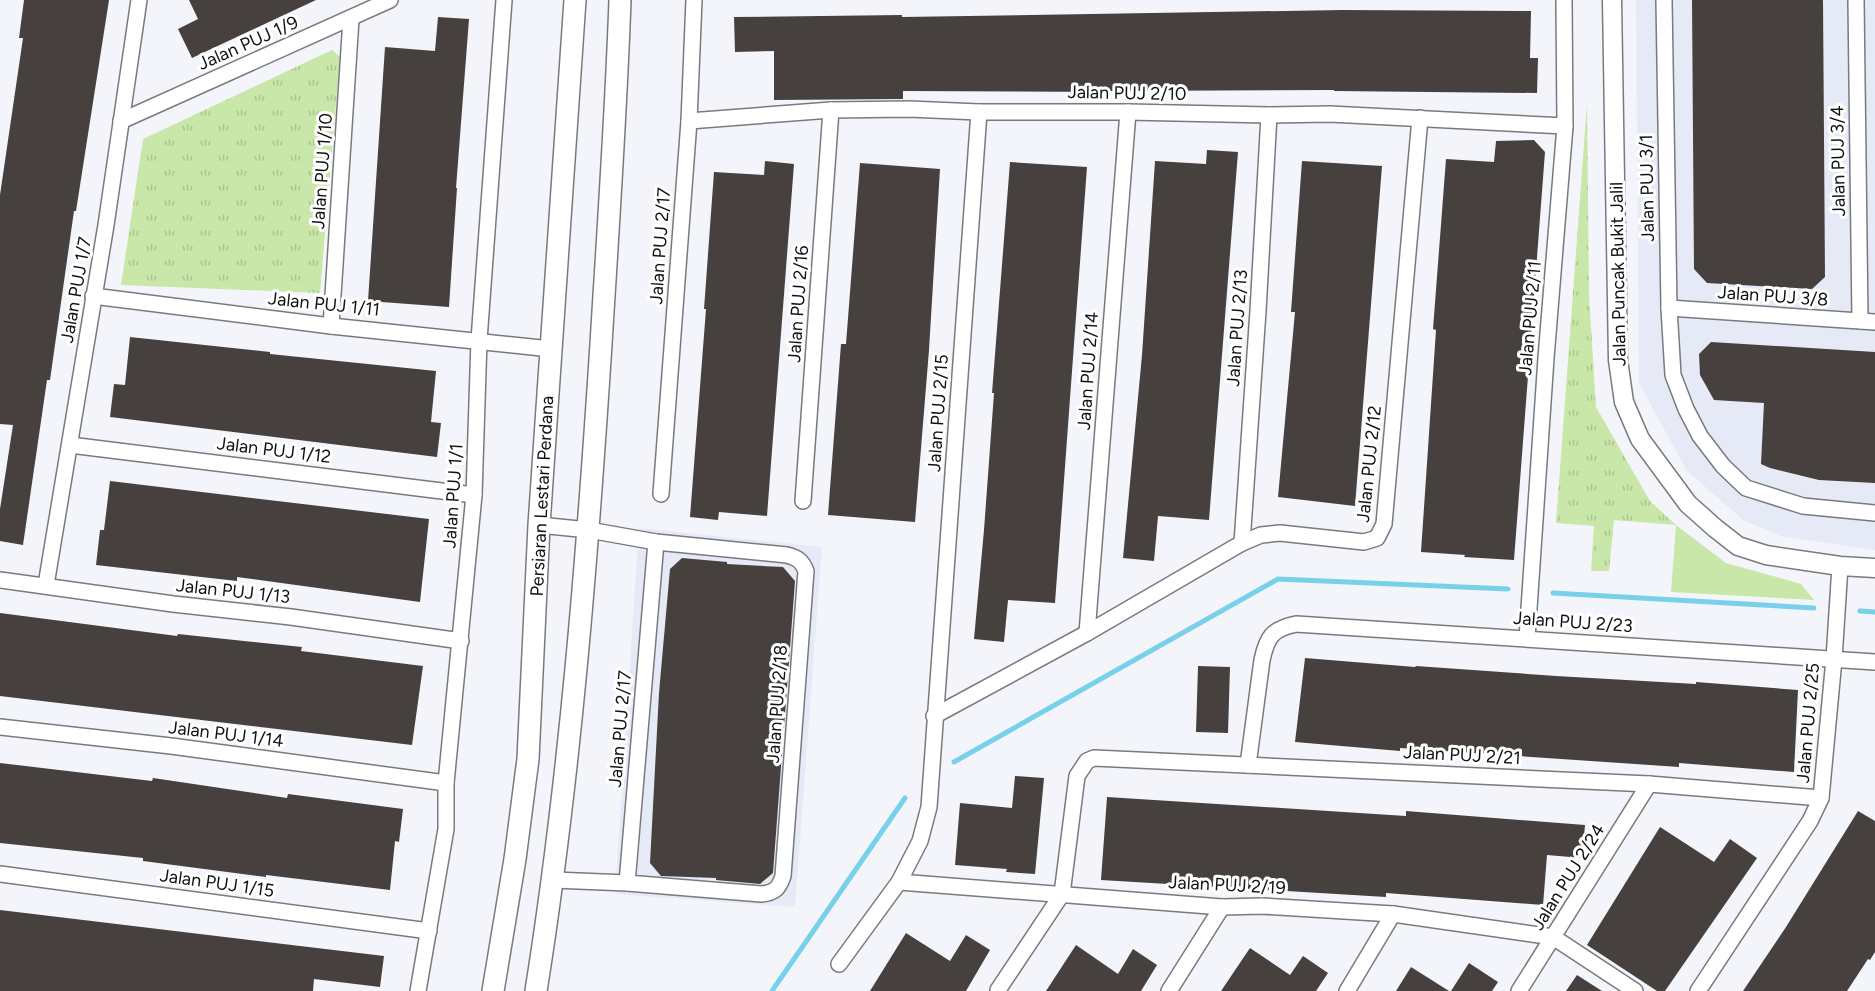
<svg xmlns="http://www.w3.org/2000/svg" width="1875" height="991" font-family="Figtree,sans-serif">
<defs>
<pattern id="park-tufts" width="24" height="20" patternUnits="userSpaceOnUse" patternTransform="scale(1.5)"><rect width="24" height="20" fill="#c9e7a9"/><path d="M3 7l-1-3M5 7V3M7 7l1-3M15 17l-1-3M17 17v-4M19 17l1-3" fill="none" stroke="#acc590"/></pattern>
</defs>
<rect width="100%" height="100%" fill="#f4f5fb"/>
<g fill="#e6e9f6">
<path d="M1636 0H1875V550L1780 536 1743 520 1687 471 1639 383Z"/>
<path d="M639 528 822 547 795 907 615 894Z"/>
</g>
<path fill="#c9e7a9" d="M1676 525 1726 563 1801 584 1814 600 1671 592Z"/>
<g fill="url(#park-tufts)">
<path d="M332 50 340 57 320 293 121 285 143 139Z"/>
<path d="M1587 103 1589 294 1596 407 1650 501 1676 525 1614 520 1609 571H1591L1594 526 1556 523Z"/>
</g>
<g fill="none" stroke-linecap="round" stroke-linejoin="round">
<g stroke="#78d0eb" stroke-width="5">
<path d="M1553 593 1814 608"/>
<path d="M1860 611 1875 612"/>
<path d="M954 762 1278 579 1508 589"/>
<path d="M772 991 905 798"/>
</g>
</g>
<g fill="#46413f">
<path d="M24 0H109L76 211H74L50 380H47L23 545 0 541V509L13 425 0 424V195L23 38H19Z"/>
<path d="M189 0H316L192 58 178 29 198 19Z"/>
<path d="M1692 0H1823L1825 277 1812 289 1707 283 1694 269Z"/>
<path d="M1342 10 1531 11 1530 58H1538L1537 93 1334 91V90L1111 91V92L903 91V99L774 100V51L735 52 734 17 902 15V17Z"/>
<path d="M438 17 469 19 456 188H457L449 307 368 301 385 47 435 51Z"/>
<path d="M1534 140 1545 152 1514 560 1464 557 1465 555 1421 552 1436 330 1433 329 1446 159 1494 162 1496 141Z"/>
<path d="M1207 150 1238 152 1209 520 1158 516 1154 561 1123 558 1142 355 1155 161 1206 164Z"/>
<path d="M765 161 794 164 767 516 719 512 718 520 690 517 706 309H704L714 172 764 175Z"/>
<path d="M1302 161 1382 166 1355 506 1278 497 1295 312H1291Z"/>
<path d="M1010 162 1087 167 1055 603 1008 600 1004 642 974 639 984 530 994 393H992Z"/>
<path d="M860 163 940 169 929 350 915 522 828 515 841 344H846Z"/>
<path d="M130 337 270 352V354L436 371 431 422 441 423 437 457 110 417 114 384 125 385Z"/>
<path d="M1711 342 1875 352V483L1819 480 1770 468 1761 464 1764 403 1714 400 1700 375 1699 354Z"/>
<path d="M110 481 429 519 420 602 237 577V581L96 565 100 530H104Z"/>
<path d="M682 558 727 562V564L783 567 795 581 773 873 760 884 716 880V878L661 876 650 863 659 693 670 569Z"/>
<path d="M0 613 177 636 178 634 302 647 301 651 423 666 412 745 0 696Z"/>
<path d="M1305 658 1415 667 1416 666 1556 676 1696 684V682L1798 690 1794 772 1679 763V767L1400 748V751L1295 742Z"/>
<path d="M1198 666 1230 667 1228 733 1196 732Z"/>
<path d="M0 763 152 781 153 778 287 798 288 794 403 809 399 842 395 841 390 890 266 875V877L143 861V858L0 843Z"/>
<path d="M1015 776 1044 778 1035 874 1006 872 1007 869 955 865 960 803 1012 808Z"/>
<path d="M1107 797 1406 816V811L1585 825 1582 858 1547 855 1543 905 1386 893V897L1101 880Z"/>
<path d="M1858 811 1875 821V952L1870 960 1868 959 1847 991H1743L1786 927Z"/>
<path d="M1660 827 1714 862 1730 839 1757 858 1665 991H1657L1587 945Z"/>
<path d="M0 910 384 956 380 987 314 979 313 991H0Z"/>
<path d="M906 933 950 961 966 935 990 950 966 991H870Z"/>
<path d="M1076 945 1118 974 1133 949 1157 965 1141 991H1046Z"/>
<path d="M1250 948 1290 975 1303 956 1328 973 1316 991H1221Z"/>
<path d="M1469 963 1498 982 1492 991H1451Z"/>
<path d="M1411 967 1449 991H1396Z"/>
<path d="M1577 975 1602 991H1566Z"/>
</g>
<g fill="none" stroke-linecap="round" stroke-linejoin="round">
<defs>
<g id="minor">
<path d="M1664 0 1669 308 1673 375 1686 409 1700 436 1723 466 1746 488 1803 506 1875 513"/>
<path d="M1856 0 1860 321"/>
<path d="M121 121 390 0"/>
<path d="M689 121 831 110 909 109 979 112H1128L1269 115 1330 114 1565 126"/>
<path d="M93 296 331 326 551 349"/>
<path d="M1669 308 1875 322"/>
<path d="M331 326 351 19"/>
<path d="M70 445 474 495"/>
<path d="M661 494 689 121 694 0"/>
<path d="M803 501 831 110"/>
<path d="M539 525 589 530 656 542 787 555C798 558 802 561 806 571L783 876C779 888 775 893 761 894L627 883 554 880"/>
<path d="M1242 543 1258 311 1269 115"/>
<path d="M0 580 173 604 291 617 461 641"/>
<path d="M46 585 106 225 139 0"/>
<path d="M1087 633 1128 112"/>
<path d="M1527 638 1546 358 1565 126 1564 0"/>
<path d="M934 716 1087 633 1242 543 1261 535 1280 533 1364 542 1377 538 1384 524 1420 118"/>
<path d="M0 727 171 746 446 783"/>
<path d="M1248 765 1262 660C1267 637 1272 629 1296 624L1875 662"/>
<path d="M0 874 429 931"/>
<path d="M899 882 1222 907 1262 906 1393 914 1553 937 1635 991"/>
<path d="M627 883 656 542"/>
<path d="M839 964 899 882 920 841 929 807 979 112"/>
<path d="M998 990 1062 894 1077 776 1087 761 1094 758 1649 784 1821 798"/>
<path d="M418 991 446 829V783L474 495 479 340 504 0"/>
<path d="M1169 991 1222 907"/>
<path d="M1347 991 1393 914"/>
<path d="M1519 991 1649 784"/>
<path d="M1698 991 1810 821 1821 798 1834 659 1840 566"/>
</g>
<path id="tertiary" d="M1612 0 1618 360 1624 402 1640 439 1688 504 1715 528 1738 546 1766 555 1840 566 1875 568"/>
<g id="secondary">
<path d="M493 991 515 859 528 759 539 525 575 0"/>
<path d="M536 991C570 777 587 561 601 344 608 230 616 115 620 0"/>
</g>
</defs>
<use href="#minor" stroke="#797a7f" stroke-width="18"/>
<use href="#tertiary" stroke="#797a7f" stroke-width="21"/>
<use href="#secondary" stroke="#797a7f" stroke-width="24"/>
<use href="#minor" stroke="#fff" stroke-width="15"/>
<use href="#tertiary" stroke="#fff" stroke-width="18"/>
<use href="#secondary" stroke="#fff" stroke-width="21"/>
</g>
<g text-anchor="middle" stroke-width="6" stroke-linejoin="round" paint-order="stroke">
<g font-size="18" fill="#101112" stroke="#fff">
<text transform="translate(248 43) rotate(-24)" y="6">Jalan PUJ 1/9</text>
<text transform="translate(1127 93) rotate(1)" y="6">Jalan PUJ 2/10</text>
<text transform="translate(1838 161) rotate(-91)" y="6">Jalan PUJ 3/4</text>
<text transform="translate(322 171) rotate(-86)" y="6">Jalan PUJ 1/10</text>
<text transform="translate(1647 188) rotate(-91)" y="6">Jalan PUJ 3/1</text>
<text transform="translate(660 246) rotate(-86)" y="6">Jalan PUJ 2/17</text>
<text transform="translate(1618 274) rotate(-91)" y="6">Jalan Puncak Bukit Jalil</text>
<text transform="translate(76 290) rotate(-80)" y="6">Jalan PUJ 1/7</text>
<text transform="translate(1773 296) rotate(4)" y="6">Jalan PUJ 3/8</text>
<text transform="translate(324 304) rotate(6)" y="6">Jalan PUJ 1/11</text>
<text transform="translate(798 304) rotate(-86)" y="6">Jalan PUJ 2/16</text>
<text transform="translate(1530 318) rotate(-85)" y="6">Jalan PUJ 2/11</text>
<text transform="translate(1237 328) rotate(-86)" y="6">Jalan PUJ 2/13</text>
<text transform="translate(1088 371) rotate(-86)" y="6">Jalan PUJ 2/14</text>
<text transform="translate(938 413) rotate(-86)" y="6">Jalan PUJ 2/15</text>
<text transform="translate(274 450) rotate(7)" y="6">Jalan PUJ 1/12</text>
<text transform="translate(1369 464) rotate(-84)" y="6">Jalan PUJ 2/12</text>
<text transform="translate(453 496) rotate(-86)" y="6">Jalan PUJ 1/1</text>
<text transform="translate(542 496) rotate(-87)" y="6">Persiaran Lestari Perdana</text>
<text transform="translate(233 591) rotate(6)" y="6">Jalan PUJ 1/13</text>
<text transform="translate(1573 622) rotate(4)" y="6">Jalan PUJ 2/23</text>
<text transform="translate(777 704) rotate(-86)" y="6">Jalan PUJ 2/18</text>
<text transform="translate(1808 723) rotate(-85)" y="6">Jalan PUJ 2/25</text>
<text transform="translate(620 729) rotate(-85)" y="6">Jalan PUJ 2/17</text>
<text transform="translate(226 734) rotate(7)" y="6">Jalan PUJ 1/14</text>
<text transform="translate(1462 755) rotate(3)" y="6">Jalan PUJ 2/21</text>
<text transform="translate(1568 877) rotate(-58)" y="6">Jalan PUJ 2/24</text>
<text transform="translate(217 883) rotate(8)" y="6">Jalan PUJ 1/15</text>
<text transform="translate(1227 885) rotate(3)" y="6">Jalan PUJ 2/19</text>
</g>
</g>
</svg>
